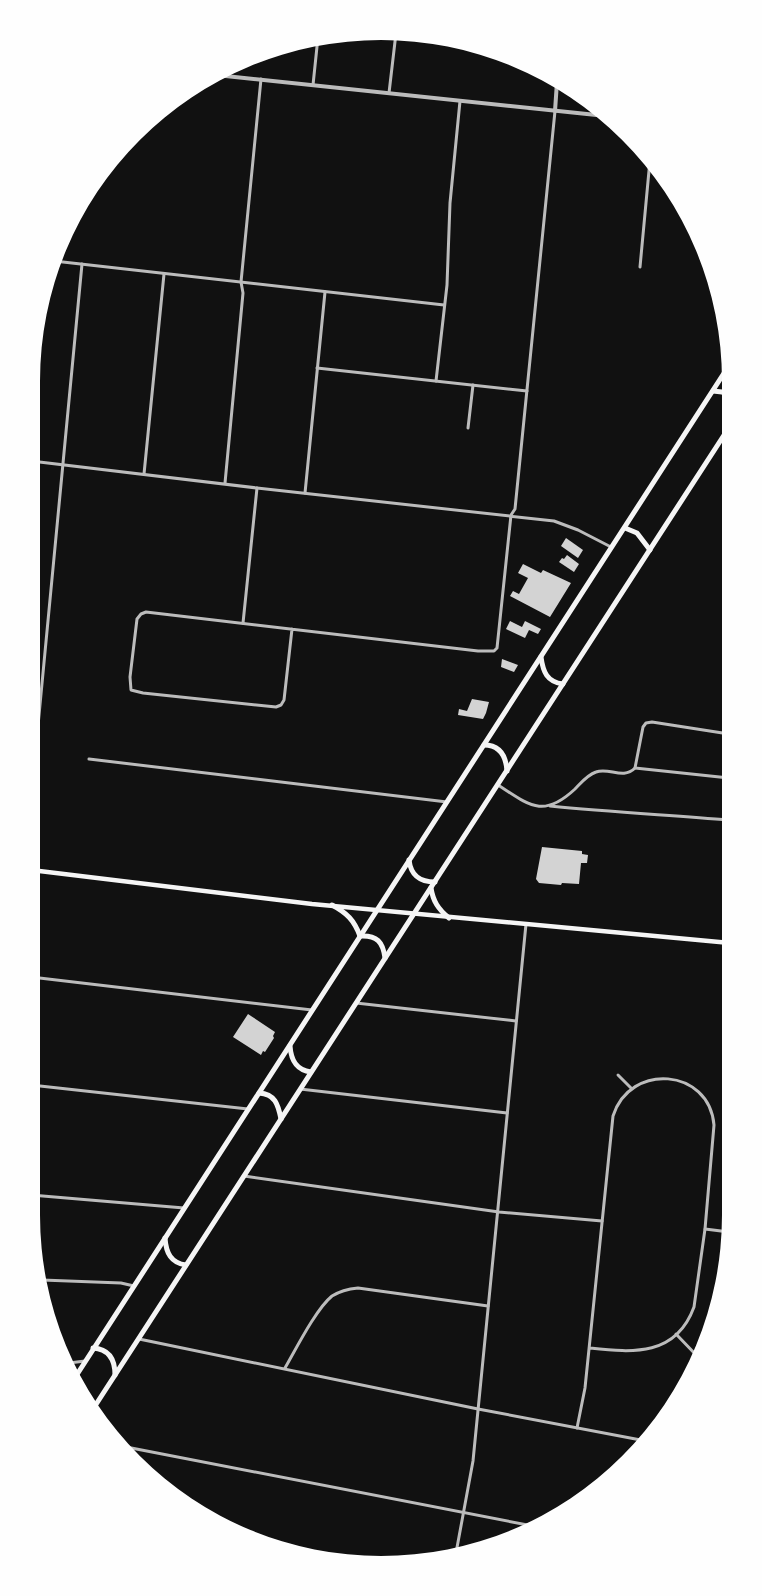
<svg xmlns="http://www.w3.org/2000/svg" width="762" height="1596" font-family="'Open Sans',sans-serif">
<rect width="100%" height="100%" fill="#111"/>
<g fill="#d3d3d3">
<path d="M566 538 583 550 578 558 561 546Z"/>
<path d="M567 555 579 564 574 572 559 562 562 558 564 559Z"/>
<path d="M523 564 541 573 543 570 571 583 550 617 510 596 513 591 519 594 528 578 518 573Z"/>
<path d="M510 621 522 627 525 621 541 629 538 634 529 630 525 638 506 629Z"/>
<path d="M502 659 518 665 514 672 501 667Z"/>
<path d="M472 699 489 702 486 713 483 719 458 715 459 709 467 711Z"/>
<path d="M542 847 582 851V854L588 855 587 863H581L579 884 562 883 561 885 539 883 536 879Z"/>
<path d="M248 1014 275 1032 273 1036 274 1038 265 1052 263 1051 261 1055 233 1037Z"/>
</g>
<g fill="none" stroke-linecap="round" stroke-linejoin="round">
<g stroke="#bcbcbc" stroke-width="3">
<path d="M313 85 318 37"/>
<path d="M389 93 396 33"/>
<path d="M54 261 444 305"/>
<path d="M640 267 650 160"/>
<path d="M317 368 527 391"/>
<path d="M436 381 447 285 450 203 460 101"/>
<path d="M468 428 473 385"/>
<path d="M31 461 257 488 554 521 578 530 611 547"/>
<path d="M144 474 164 274"/>
<path d="M225 483 243 293 241 282 261 79"/>
<path d="M305 493 325 292"/>
<path d="M243 623 257 488"/>
<path d="M292 629 284 700 281 705 276 707 143 693 131 690 130 677 137 619 141 614 146 612 478 651H494L497 648 511 515 515 509 555 111"/>
<path d="M89 759 447 802"/>
<path d="M635 768 729 778"/>
<path d="M498 785C529 805 543 819 575 789 581 783 587 775 596 772 609 767 623 780 635 768L643 727 646 723 652 722 729 734"/>
<path d="M31 799 82 264"/>
<path d="M550 806C610 812 669 815 729 820"/>
<path d="M31 977 312 1010"/>
<path d="M356 1003 516 1021"/>
<path d="M618 1075 631 1088"/>
<path d="M31 1085 248 1109"/>
<path d="M300 1089 507 1113"/>
<path d="M244 1176 499 1212 602 1221"/>
<path d="M31 1195 184 1208"/>
<path d="M705 1229 729 1232"/>
<path d="M42 1280 121 1283 134 1286"/>
<path d="M676 1334 699 1358"/>
<path d="M139 1339 478 1409 646 1441"/>
<path d="M69 1363 85 1361"/>
<path d="M285 1368C296 1349 316 1309 332 1296 340 1291 348 1289 358 1288L488 1306"/>
<path d="M577 1428 585 1388 613 1116C630 1062 709 1068 714 1125L705 1229 694 1307C676 1356 634 1353 590 1348"/>
<path d="M121 1446 538 1527"/>
<path d="M456 1553 473 1461 526 924"/>
</g>
<g stroke="#bcbcbc" stroke-width="4">
<path d="M216 75 606 116"/>
<path d="M555 111 557 82"/>
</g>
<path stroke="#f5f5f5" stroke-width="4.5" d="M31 870 312 904 730 943"/>
<g stroke="#f5f5f5" stroke-width="5">
<path d="M713 391 722 392 728 395"/>
<path d="M625 528 637 533 650 550"/>
<path d="M541 657C543 672 547 682 563 684"/>
<path d="M484 745C500 745 506 756 507 771"/>
<path d="M409 860C411 876 420 882 435 882"/>
<path d="M431 888C433 901 438 909 449 918"/>
<path d="M332 905C347 913 354 920 360 936"/>
<path d="M360 936C377 935 383 942 385 958"/>
<path d="M290 1046C291 1060 296 1070 311 1072"/>
<path d="M259 1093C275 1094 278 1104 281 1119"/>
<path d="M165 1238C166 1253 171 1263 186 1265"/>
<path d="M93 1348C109 1349 115 1359 115 1375"/>
<path d="M76 1376 728 367"/>
<path d="M93 1409 728 429"/>
</g>
</g>
<path d="M0 0H762V1596H0ZM381 40H381A341 341 0 0 1 722 381V1215A341 341 0 0 1 381 1556H381A341 341 0 0 1 40 1215V381A341 341 0 0 1 381 40Z" fill="#fefefe" fill-rule="evenodd"/>
</svg>
